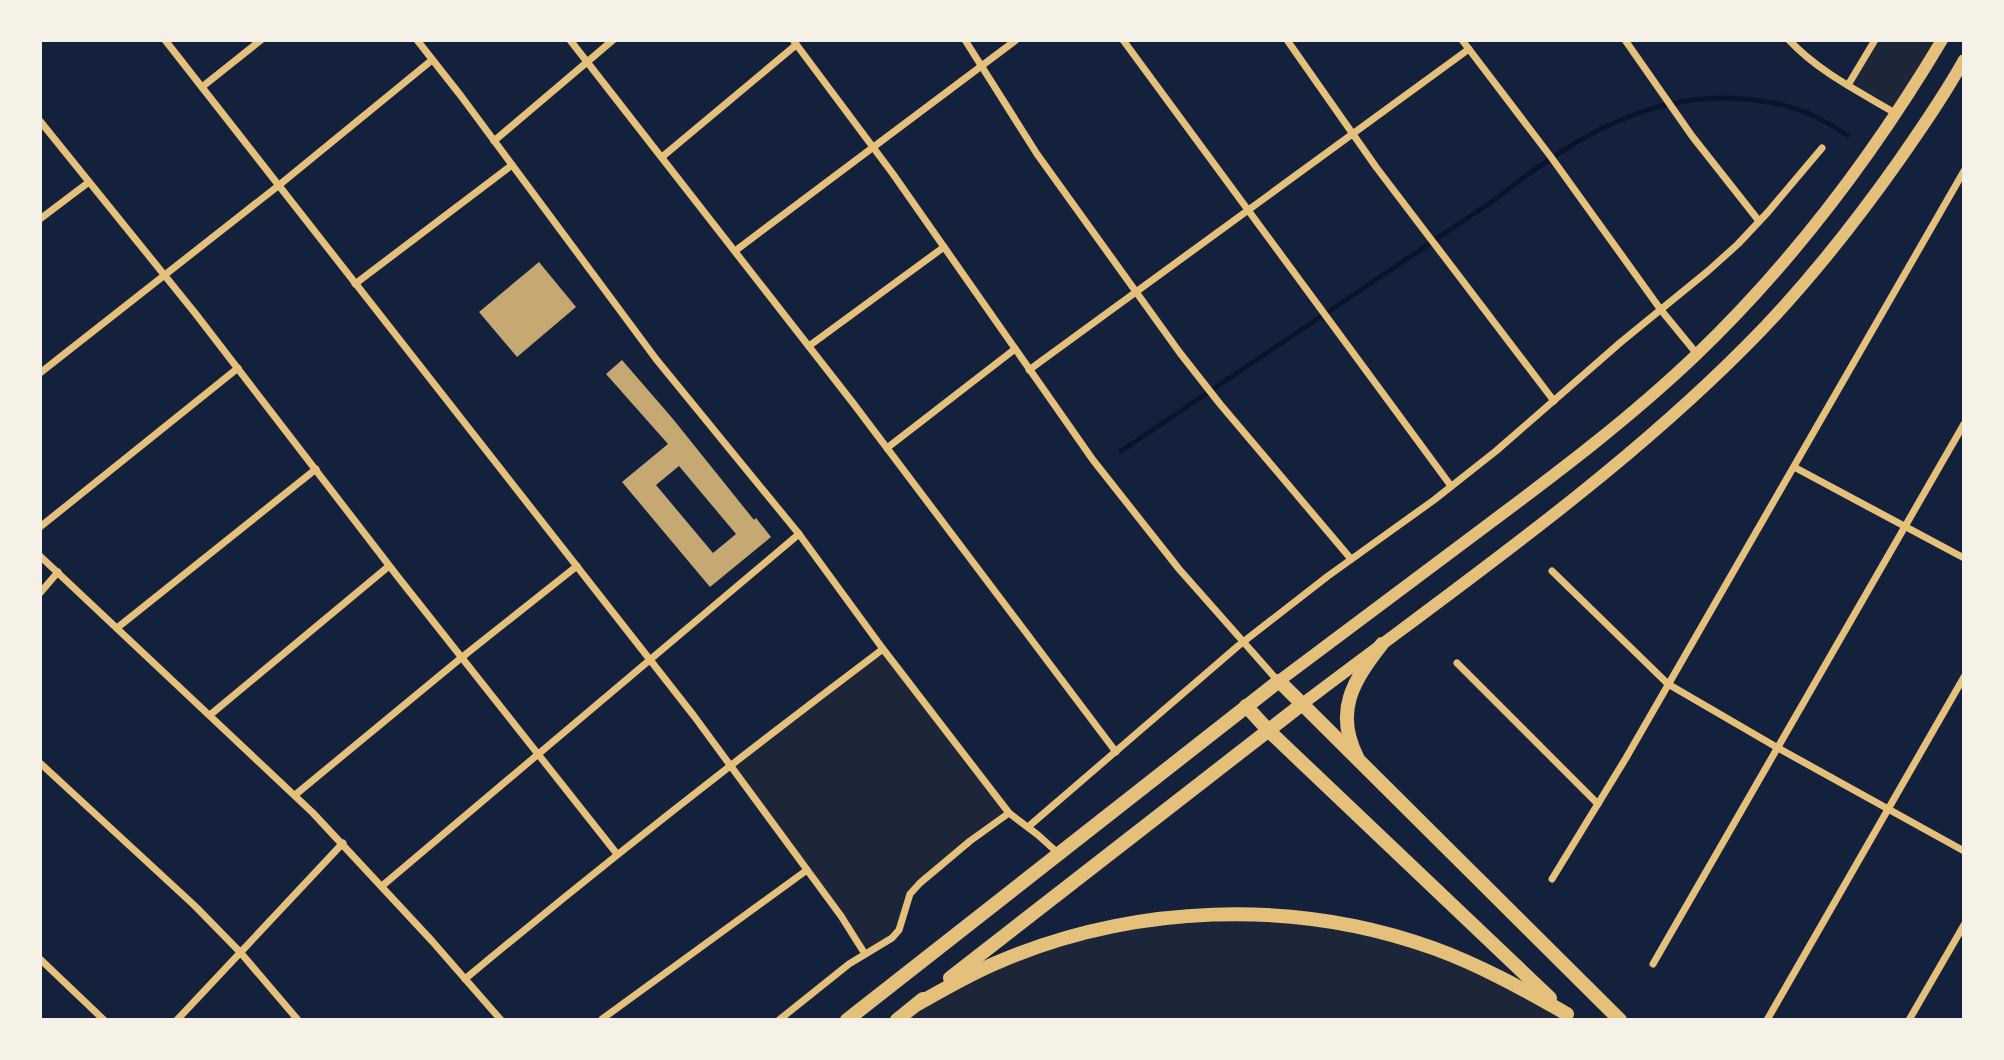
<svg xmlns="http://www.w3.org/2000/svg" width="2004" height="1060" font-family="'Noto Sans',sans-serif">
<rect width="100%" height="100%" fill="#14213d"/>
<g fill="#1d2539">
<path d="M1875 40H1942L1895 113 1848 85Z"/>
<path d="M883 649 1009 813 910 894 899 930 865 954 730 765Z"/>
<path d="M1269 915 1396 937 1567 1014 1573 1020H897L964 978 1126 925Z"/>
</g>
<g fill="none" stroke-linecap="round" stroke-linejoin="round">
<path stroke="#0b132b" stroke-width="5" d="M1121 451 1490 203C1564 145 1645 90 1744 99 1786 103 1812 111 1847 135"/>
</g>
<g fill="#c6a872" fill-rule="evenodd">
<path d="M539 262 576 307 517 357 479 312Z"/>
<path d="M622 360 673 419 754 520 756 518 771 537 710 587 622 482 668 444 606 374ZM679 466 736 534 713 553 656 485Z"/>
</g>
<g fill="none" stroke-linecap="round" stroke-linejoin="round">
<g stroke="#e5c07b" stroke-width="7">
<path d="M165 40 694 716 841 916 865 954"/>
<path d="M417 40 461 96 656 359 799 534 883 649 1009 813 1038 835 1059 854"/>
<path d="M570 40 853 403 1116 752"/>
<path d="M793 40 893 174 1093 460 1179 569 1278 681"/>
<path d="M965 40 1037 154 1180 353 1220 404 1351 559"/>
<path d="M1123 40 1451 486"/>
<path d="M1287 40 1376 167 1554 401"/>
<path d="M1462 40 1551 157 1661 310 1697 354"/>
<path d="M1625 40 1692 136 1759 221"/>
<path d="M1789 40C1819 72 1858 91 1895 113"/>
<path d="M1848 85 1875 40"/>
<path d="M202 87 261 40"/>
<path d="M40 121 195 313 398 577 617 854"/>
<path d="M494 141 613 40"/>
<path d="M662 157 796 45"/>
<path d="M40 219 89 182"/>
<path d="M735 251 1016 40"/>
<path d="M355 284 512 165"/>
<path d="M809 346 944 247"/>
<path d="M1029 370 1469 49"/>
<path d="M40 373 278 186 432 60"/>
<path d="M887 448 1015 349"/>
<path d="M1794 467 1964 558"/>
<path d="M40 527 238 368"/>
<path d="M40 556 313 813 432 941 501 1020"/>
<path d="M1552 571 1668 684 1778 748 1964 851"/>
<path d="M40 593 58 572"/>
<path d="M117 628 316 469"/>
<path d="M1457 663 1598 804"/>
<path d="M210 715 389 566"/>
<path d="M40 763 195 906 240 952 298 1020"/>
<path d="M295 795 461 658 577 566"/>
<path d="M1028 827 1238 646 1328 576 1434 500 1496 451 1621 342 1708 271 1738 244 1768 212 1822 148"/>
<path d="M1552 879 1626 758 1964 171"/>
<path d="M382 886 799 534"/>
<path d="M40 959 104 1020"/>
<path d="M1653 964 1964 424"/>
<path d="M465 979C602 865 741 756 883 649"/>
<path d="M602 1019 807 870"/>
<path d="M177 1020 343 843"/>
<path d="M779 1020 849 964 892 938 899 930 910 894 920 883 970 841 1009 813"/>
<path d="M1767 1020 1964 677"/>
<path d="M1909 1020 1964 925"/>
</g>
<g stroke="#e5c07b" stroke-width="12">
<path d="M1279 681C1349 628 1420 576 1490 523 1561 470 1631 417 1695 356 1791 264 1874 154 1942 40"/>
<path d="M1301 705C1451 591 1613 480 1746 346 1802 290 1852 227 1898 162 1921 129 1944 96 1964 60"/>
</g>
<g stroke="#e5c07b" stroke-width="14">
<path d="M1246 706 1269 731 1550 998"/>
<path d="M1357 757C1334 711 1353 681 1382 644"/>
<path d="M950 978 1301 705"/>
<path d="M916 1005C942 990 968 975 996 963 1132 904 1294 898 1433 948 1480 965 1523 989 1567 1014"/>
<path d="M847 1020 1279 681 1620 1020"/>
<path d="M897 1020 923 999"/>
</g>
</g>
<rect width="2004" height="1060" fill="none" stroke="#f6f1e7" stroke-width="84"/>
</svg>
